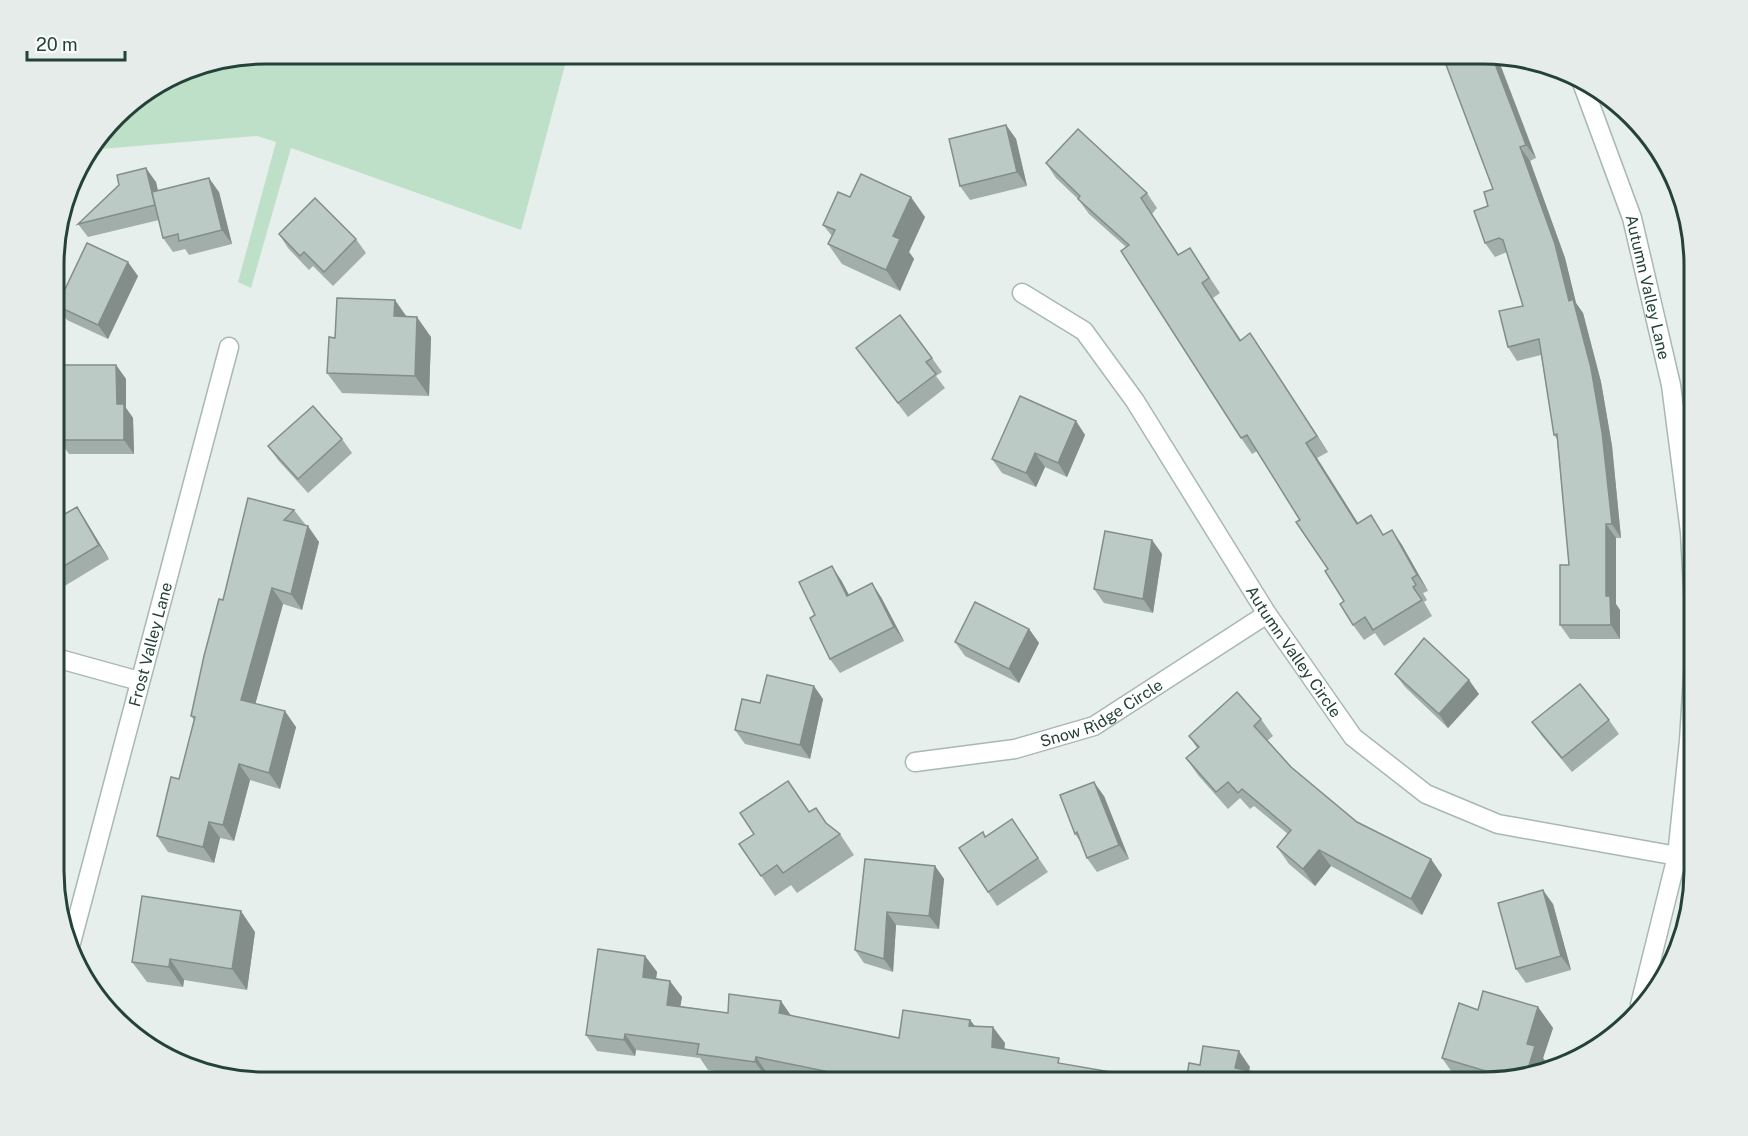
<svg xmlns="http://www.w3.org/2000/svg" width="1748" height="1136" font-family="'Public Sans',sans-serif">
<rect width="100%" height="100%" fill="#e6efeb"/>
<path fill="#bfe0c8" d="M266 54H568L521 230 291 148 251 288 238 282 276 142 257 136 101 149 75 175 126 107 185 70Z"/>
<g fill="none" stroke-linecap="round" stroke-linejoin="round">
<defs>
<g id="minor">
<path id="s1" d="M1581 80 1632 218 1671 385 1690 532 1694 608"/>
<path id="s2" d="M1022 293 1084 331 1135 401 1267 614 1353 737 1426 794 1498 824 1694 859"/>
<path d="M56 658 139 681"/>
<path id="s3" d="M915 762 1015 749 1094 726 1267 614"/>
<path id="s4" d="M71 943 229 347"/>
<path d="M1640 1005 1677 856 1689 741 1694 660"/>
</g>
</defs>
<use href="#minor" stroke="#a8b8b2" stroke-width="21"/>
<use href="#minor" stroke="#fff" stroke-width="18"/>
</g>
<g fill="#a1aea9">
<path d="M1482 54 1536 158 1530 161 1565 258 1576 303 1583 313 1601 382 1612 446 1621 538H1616V604L1620 610V639H1570L1560 625 1569 565 1557 439 1554 435 1541 355 1517 361 1508 347 1523 306 1507 252 1495 257 1485 243 1488 206 1493 189Z"/>
<path d="M1006 125 1016 139 1027 186 970 200 960 186Z"/>
<path d="M1046 163 1147 193 1157 208 1152 214 1179 255 1190 248 1220 293 1213 298 1241 340 1250 333 1328 452 1317 458 1358 523 1384 535 1392 530 1402 545 1428 591 1423 593 1427 600 1424 602 1432 616 1384 646 1375 633 1364 640 1353 625 1344 601 1328 569 1300 520 1257 451 1252 454 1241 438 1126 247 1089 214 1078 199 1056 178Z"/>
<path d="M156 182 158 191 219 192 232 244 189 255 185 249 173 252 163 238 159 220 88 237 78 224Z"/>
<path d="M850 197 925 217 909 252 914 259 900 291 842 264 828 244 832 236 823 225Z"/>
<path d="M279 234 356 239 366 253 333 286 313 266 309 270 288 248Z"/>
<path d="M138 276 108 339 67 320 57 306Z"/>
<path d="M407 317 431 337 429 396 342 393 327 373 335 338Z"/>
<path d="M856 348 932 358 942 372 936 376 945 388 908 417Z"/>
<path d="M116 365 126 379V408L133 418 134 454H69L59 440Z"/>
<path d="M1076 421 1085 435 1067 477 1045 467 1036 487 1002 473 992 459Z"/>
<path d="M342 439 352 453 308 493 278 460 268 446Z"/>
<path d="M248 498 294 510 319 542 302 610 283 604 255 704 296 727 280 789 250 780 234 841 220 838 214 863 168 852 157 836 179 779 194 720 191 716 223 600Z"/>
<path d="M77 507 86 521 109 559 58 590 56 587V519Z"/>
<path d="M1152 540 1162 554 1153 613 1104 603 1094 589Z"/>
<path d="M841 580 849 595 881 597 904 641 840 673 830 659 815 615Z"/>
<path d="M1029 629 1039 643 1019 683 965 656 955 642Z"/>
<path d="M1395 674 1479 694 1448 728 1405 687Z"/>
<path d="M823 699 810 759 745 744 735 730 760 703Z"/>
<path d="M1261 719 1273 736 1267 741 1291 767 1357 822 1442 875 1422 915 1331 866 1315 886 1289 864 1277 847 1288 834 1254 806 1250 809 1240 798 1228 809 1198 775 1186 758 1197 748 1189 736Z"/>
<path d="M1609 720 1619 734 1572 772 1542 736 1532 722Z"/>
<path d="M1104 796 1129 859 1097 872 1087 858 1082 844 1075 834Z"/>
<path d="M810 812 827 824 840 834 854 855 797 893 791 885 775 896 739 844Z"/>
<path d="M1012 819 1048 872 997 906 959 848 986 837Z"/>
<path d="M865 859 935 866 944 879 939 929 896 925 893 972 864 963 855 950Z"/>
<path d="M1553 904 1571 970 1526 983 1516 969Z"/>
<path d="M255 932 247 990 184 980 183 987 147 982 132 962Z"/>
<path d="M645 956 657 972 656 978 682 997 680 1006 728 1013 791 1016 899 1038 970 1020 975 1026 1005 1043 1004 1049 1063 1064 1169 1082H810L767 1073V1078L708 1070 700 1058 636 1050 635 1056 597 1051 586 1035Z"/>
<path d="M1538 1007 1553 1028 1543 1058 1549 1066 1496 1082H1467L1456 1078 1442 1058 1478 1010Z"/>
</g>
<g fill="#838d89">
<path d="M1492 56H1497L1536 158 1526 145Z"/>
<path d="M1006 125 1016 139 1027 186 1017 172Z"/>
<path d="M1520 147 1530 161 1565 258 1576 303 1583 313 1601 382 1612 446 1621 538 1612 524 1569 301Z"/>
<path d="M146 168 156 182 164 219 155 205Z"/>
<path d="M209 178 219 192 232 244 222 230Z"/>
<path d="M911 197 925 217 909 252 914 259 900 291 886 270 893 236Z"/>
<path d="M1141 198 1152 214 1189 271 1178 255Z"/>
<path d="M128 262 138 276 108 339 98 325Z"/>
<path d="M395 300 409 320 394 316Z"/>
<path d="M417 317 431 337 429 396 415 376Z"/>
<path d="M1250 333 1261 349 1328 452 1317 436Z"/>
<path d="M116 365 126 379V408L133 418 134 454 124 440 117 404Z"/>
<path d="M1076 421 1085 435 1067 477 1058 463Z"/>
<path d="M1306 443 1317 458 1368 539 1357 524Z"/>
<path d="M1035 453 1045 467 1036 487 1026 473Z"/>
<path d="M77 507 86 521 109 559 99 545Z"/>
<path d="M1606 524 1616 538V604L1620 610V639L1611 625 1606 596Z"/>
<path d="M308 526 319 542 302 610 291 594Z"/>
<path d="M1392 530 1402 545 1428 591 1417 575Z"/>
<path d="M1152 540 1162 554 1153 613 1143 599Z"/>
<path d="M832 566 841 580 857 610 847 596Z"/>
<path d="M872 583 881 597 904 641 894 627Z"/>
<path d="M272 588 283 604 252 716 241 700Z"/>
<path d="M1029 629 1039 643 1019 683 1009 669Z"/>
<path d="M1469 680 1479 694 1448 728 1439 714Z"/>
<path d="M814 686 823 699 810 759 800 745Z"/>
<path d="M285 711 296 727 280 789 269 773Z"/>
<path d="M239 764 250 780 234 841 223 825Z"/>
<path d="M1094 782 1104 796 1129 859 1119 845Z"/>
<path d="M209 822 220 838 214 863 203 847Z"/>
<path d="M1319 850 1331 866 1315 886 1303 869Z"/>
<path d="M1431 859 1442 875 1422 915 1411 899Z"/>
<path d="M935 866 944 879 939 929 929 916Z"/>
<path d="M1543 890 1553 904 1571 970 1561 956Z"/>
<path d="M241 911 255 932 247 990 232 969Z"/>
<path d="M887 912 896 925 893 972 884 959Z"/>
<path d="M645 956 657 972 654 993 643 977Z"/>
<path d="M170 959 184 980 183 987 169 967Z"/>
<path d="M670 981 682 997 678 1021 667 1005Z"/>
<path d="M781 1001 792 1017 779 1013Z"/>
<path d="M1538 1007 1553 1028 1543 1058 1549 1066 1527 1072V1044Z"/>
<path d="M970 1020 982 1036 969 1026Z"/>
<path d="M993 1027 1005 1043 1003 1063 992 1047Z"/>
<path d="M625 1034 636 1050 635 1056 624 1040Z"/>
<path d="M1239 1051 1250 1067 1247 1082 1235 1068Z"/>
<path d="M756 1057 767 1073V1078L755 1062Z"/>
<path d="M1263 1074 1269 1082H1262Z"/>
</g>
<g fill="#bbcac4" stroke="#838d89" stroke-width="1.5">
<path d="M1442 54H1482L1492 56 1526 145 1520 147 1555 244 1569 301 1573 299 1591 368 1602 432 1612 524H1606V596H1610L1611 625H1560V565H1569L1557 434 1554 435 1539 339 1508 347 1499 311 1523 306 1503 240 1499 238 1485 243 1474 211 1488 206 1484 192 1493 189Z"/>
<path d="M1006 125 1017 172 960 186 949 139Z"/>
<path d="M1078 129 1147 193 1141 198 1178 255 1190 248 1209 278 1202 283 1240 341 1250 333 1317 436 1306 443 1357 524 1371 515 1383 535 1392 530 1417 575 1412 578 1416 585 1413 587 1422 600 1373 630 1365 617 1353 625 1340 604 1344 601 1325 571 1328 569 1296 522 1300 520 1247 435 1241 438 1121 251 1129 245 1078 199 1080 196 1046 163Z"/>
<path d="M146 168 155 205 78 224 119 185 117 175Z"/>
<path d="M861 174 911 197 893 236 900 239 886 270 828 244 835 230 823 225 838 192 850 197Z"/>
<path d="M209 178 222 230 179 241 178 234 163 238 152 192Z"/>
<path d="M315 198 356 239 324 272 304 252 300 256 279 234Z"/>
<path d="M87 243 128 262 98 325 57 306Z"/>
<path d="M337 298 395 300 394 316 417 317 415 376 327 373 329 337 335 338Z"/>
<path d="M900 315 932 358 926 362 936 374 898 403 856 348Z"/>
<path d="M59 365H116L117 404H124V440H59Z"/>
<path d="M1020 396 1076 421 1058 463 1035 453 1026 473 992 459Z"/>
<path d="M313 406 342 439 298 479 268 446Z"/>
<path d="M248 498 294 510 284 520 308 526 291 594 272 588 241 700 285 711 269 773 239 764 223 825 209 822 203 847 157 836 171 777 179 779 195 717 191 716 204 656 219 599 223 600Z"/>
<path d="M77 507 99 545 56 571V519Z"/>
<path d="M1105 531 1152 540 1143 599 1094 589Z"/>
<path d="M832 566 847 596 872 583 894 627 830 659 810 618 815 615 799 582Z"/>
<path d="M975 602 1029 629 1009 669 955 642Z"/>
<path d="M1424 638 1469 680 1439 714 1395 674Z"/>
<path d="M767 675 814 686 800 745 735 730 742 699 760 703Z"/>
<path d="M1580 684 1609 720 1562 758 1532 722Z"/>
<path d="M1237 692 1261 719 1254 726 1291 767 1357 822 1431 859 1411 899 1319 850 1303 869 1277 847 1291 830 1242 789 1238 793 1228 782 1216 792 1186 758 1199 747 1189 736Z"/>
<path d="M788 781 809 812 816 808 826 823 840 834 783 873 777 865 761 876 739 844 754 834 740 813Z"/>
<path d="M1094 782 1119 845 1087 858 1077 832 1075 834 1060 795Z"/>
<path d="M1012 819 1038 858 988 892 959 848 983 832 985 837Z"/>
<path d="M865 859 935 866 929 916 887 912 884 959 855 950Z"/>
<path d="M1543 890 1561 956 1516 969 1498 903Z"/>
<path d="M142 896 241 911 232 969 170 959 169 967 132 962Z"/>
<path d="M598 949 645 956 643 977 670 981 667 1005 728 1013 729 994 781 1001 779 1013 899 1038 903 1010 970 1020 969 1026 993 1027 992 1047 1059 1058 1058 1063 1169 1082H878L756 1057 755 1062 697 1054 699 1044 625 1034 624 1040 586 1035Z"/>
<path d="M1483 991 1538 1007 1527 1044 1535 1046 1527 1072 1509 1078 1442 1058 1459 1003 1478 1010Z"/>
<path d="M1203 1046 1239 1051 1235 1068 1263 1074 1262 1082H1186L1189 1063 1200 1065Z"/>
</g>
<g text-anchor="middle" stroke-width="4.5" stroke-linejoin="round" paint-order="stroke">
<g font-size="16" fill="#24423a" stroke="#f7fbf9">
<text dy="6" stroke="none"><textPath href="#s1" startOffset="218">Autumn Valley Lane</textPath></text>
<text dy="6" stroke="none"><textPath href="#s4" startOffset="309">Frost Valley Lane</textPath></text>
<text dy="6" stroke="none"><textPath href="#s2" startOffset="456">Autumn Valley Circle</textPath></text>
<text dy="6" stroke="none"><textPath href="#s3" startOffset="195">Snow Ridge Circle</textPath></text>
</g>
</g>
<path d="M0 0H1748V1136H0ZM265 64H1483A201 201 0 0 1 1684 265V871A201 201 0 0 1 1483 1072H265A201 201 0 0 1 64 871V265A201 201 0 0 1 265 64Z" fill="#e6ecea" fill-rule="evenodd"/>
<path fill="none" stroke="#24423a" stroke-width="3" d="M265 64H1483A201 201 0 0 1 1684 265V871A201 201 0 0 1 1483 1072H265A201 201 0 0 1 64 871V265A201 201 0 0 1 265 64Z"/>
<path d="M27 51v9h98v-9" fill="none" stroke="#24423a" stroke-width="3"/>
<text x="36" y="51" font-size="18" fill="#24423a" stroke="#f7fbf9" stroke-width="4.5" paint-order="stroke">20 m</text>
</svg>
